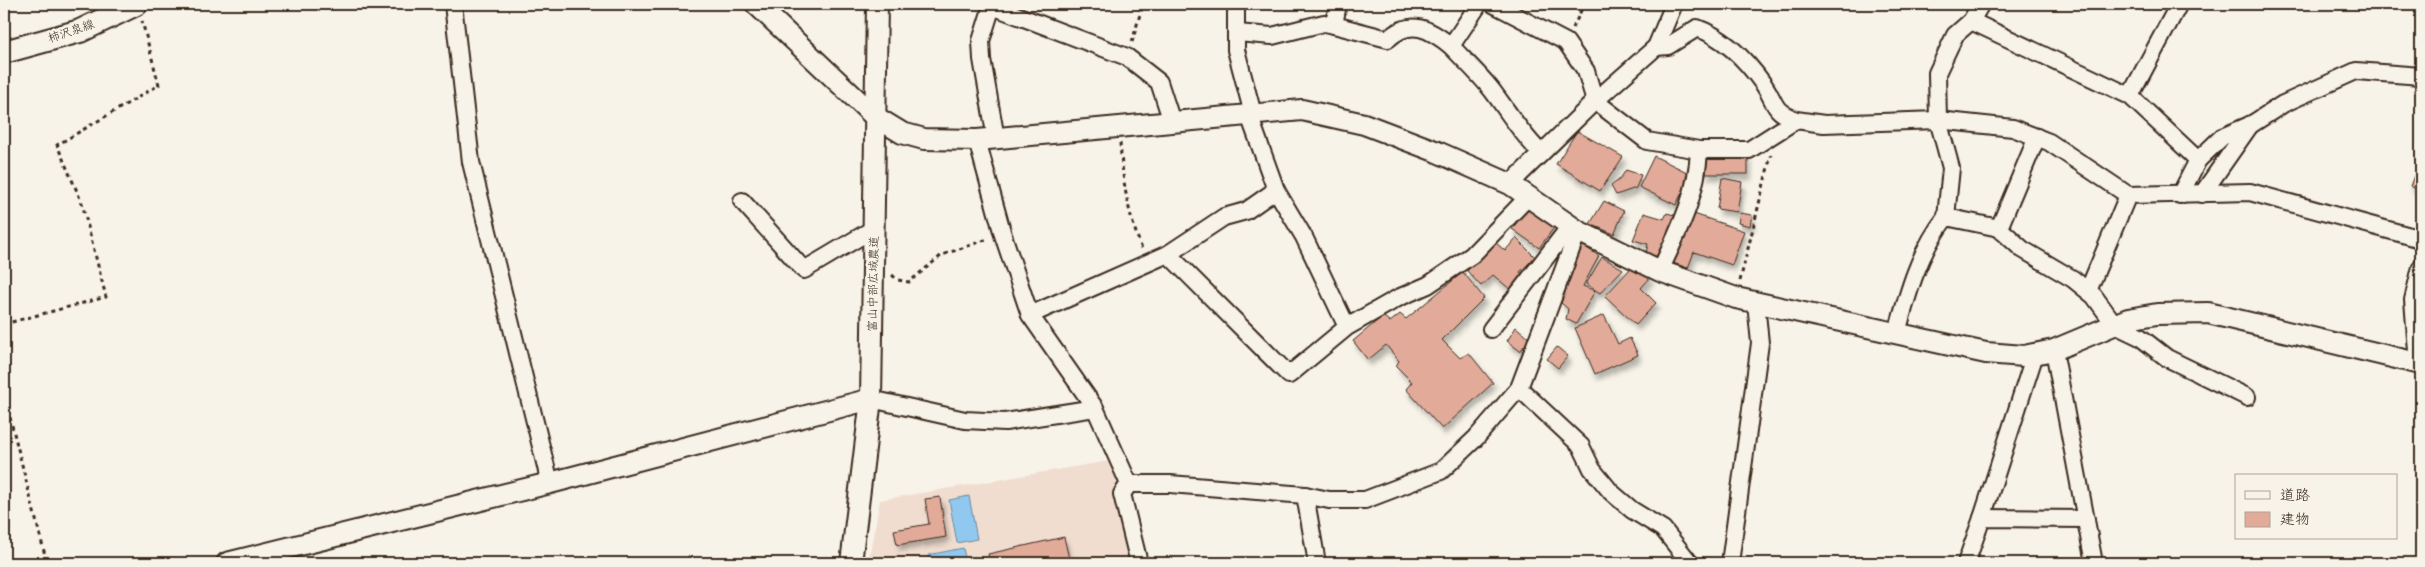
<svg xmlns="http://www.w3.org/2000/svg" width="2425" height="567" font-family="Delius,'Klee One',sans-serif">
<defs>
<filter id="shadow"><feDropShadow dx="3" dy="5.5" stdDeviation="2.5" flood-color="#0004"/></filter>
</defs>
<rect width="100%" height="100%" fill="#f7f3e8"/>
<filter id="ink" filterUnits="userSpaceOnUse"><feTurbulence type="fractalNoise" baseFrequency=".02" numOctaves="2"/><feDisplacementMap in="SourceGraphic" scale="10" xChannelSelector="R" yChannelSelector="G"/><feConvolveMatrix kernelMatrix="1 2 1 2 8 2 1 2 1" color-interpolation-filters="sRGB"/></filter>
<g filter="url(#ink)">
<path fill="#f0ddd0" d="M1109 461 1123 501 1134 563H868L880 500Z"/>
<g fill="#90c8ef" stroke="#6e899b">
<path d="M969 496 977 539 957 543 949 500Z"/>
<path d="M963 548 966 563H930L928 555Z"/>
</g>
<g fill="#e1aa99" stroke="#3b2a1e" filter="url(#shadow)">
<path d="M1577 131 1623 157 1600 191 1556 164Z"/>
<path d="M1654 156 1691 174 1676 205 1639 187Z"/>
<rect x="1706" y="157" width="42" height="17"/>
<path d="M2421 158V191L2410 186Z"/>
<path d="M1626 170 1641 175 1636 188 1616 195 1611 186 1620 179Z"/>
<path d="M1722 178 1742 182 1737 212 1717 209Z"/>
<path d="M1604 201 1624 211 1614 234 1590 224Z"/>
<path d="M1528 207 1555 226 1539 248 1512 229Z"/>
<path d="M1644 213 1664 219 1667 213 1678 216 1661 258 1646 253 1648 244 1633 240Z"/>
<path d="M1691 213 1744 231 1732 265 1694 252 1688 268 1673 263Z"/>
<path d="M1740 213 1752 215 1750 226 1738 223Z"/>
<path d="M1516 238 1535 257 1520 272 1524 277 1511 290 1493 275 1481 286 1467 271 1494 241 1505 251Z"/>
<path d="M1582 245 1599 256 1583 286 1595 291 1576 324 1566 319 1568 309 1561 303Z"/>
<path d="M1602 257 1623 269 1600 293 1586 284Z"/>
<path d="M1631 268 1651 277 1641 288 1656 303 1636 325 1605 296Z"/>
<path d="M1463 272 1484 298 1442 340 1460 358 1469 353 1493 383 1442 429 1406 389 1412 382 1396 366 1399 361 1386 345 1368 360 1353 341 1383 316 1390 322 1400 314 1406 319Z"/>
<path d="M1604 315 1618 344 1630 338 1638 355 1595 374 1575 328Z"/>
<path d="M1516 327 1530 339 1520 351 1507 341Z"/>
<path d="M1557 347 1568 356 1558 368 1547 359Z"/>
<path d="M940 497 946 537 897 545 894 530 929 524 925 499Z"/>
<path d="M1064 537 1070 563H990L988 554Z"/>
</g>
<g fill="none" stroke-linecap="round" stroke-linejoin="round">
<defs>
<g id="minor">
<path d="M453 4 471 162 550 483"/>
<path d="M989 4 992 6 981 41 982 59 996 139"/>
<path d="M1236 4V50L1253 114"/>
<path d="M1493 4 1566 42 1586 71 1595 101 1647 141 1699 150H1749L1796 120 1824 124 1938 120 2013 128 2049 142 2128 195 2250 192 2421 239"/>
<path d="M992 6 1127 57 1159 82 1172 122"/>
<path d="M1971 21 2130 96 2198 160"/>
<path d="M1334 25 1388 39C1411 18 1430 29 1451 46L1479 4"/>
<path d="M1237 33 1272 36 1324 23 1334 25 1338 4"/>
<path d="M1451 46C1464 60 1479 74 1491 89 1508 111 1521 134 1541 153"/>
<path d="M1656 47 1668 46 1697 28C1726 38 1747 61 1764 85 1777 104 1771 110 1796 120"/>
<path d="M2130 96 2179 4"/>
<path d="M1249 115 1276 190"/>
<path d="M977 140 1003 235 1030 315 1095 408 1129 484H1170L1305 495 1329 500H1365L1441 471 1476 438 1519 388 1578 231"/>
<path d="M1510 184 1595 101 1656 47 1674 4"/>
<path d="M2202 194 2251 124"/>
<path d="M2180 195 2198 160 2222 137 2252 124 2283 104 2356 71 2421 76"/>
<path d="M742 201 804 270 873 229"/>
<path d="M1946 217 1951 168 1938 120 1937 73 1955 35 1971 21 1981 4"/>
<path d="M1999 228 2037 137"/>
<path d="M1660 271C1679 229 1697 197 1699 150"/>
<path d="M2088 291 2128 195"/>
<path d="M1030 315 1168 254"/>
<path d="M1347 327 1304 237 1276 190 1246 211 1224 217 1168 254 1289 375 1347 327 1398 298 1428 285 1472 255 1528 197"/>
<path d="M1491 329 1570 226"/>
<path d="M1897 333C1908 292 1919 252 1946 217L1999 228 2022 249 2073 279 2094 296 2115 325 2140 337 2167 358 2247 397"/>
<path d="M2054 350 2094 563"/>
<path d="M2418 364 2413 300 2421 267"/>
<path d="M1519 388 1581 446 1592 469 1611 492 1632 510 1663 529 1690 563"/>
<path d="M871 399 965 420 1005 422 1095 408"/>
<path d="M1129 484 1122 494 1139 563"/>
<path d="M1305 495 1317 563"/>
<path d="M1982 518 2035 354"/>
<path d="M1730 563 1760 343 1756 303"/>
<path d="M1966 563 1982 518 2086 519"/>
</g>
<g id="tertiary">
<path d="M756 4 874 116 902 133 924 139 977 140 1302 110 1364 124 1435 151 1510 184 1578 231 1660 271 1736 298 1986 353 2024 356 2054 350 2128 319 2157 314 2208 313 2421 364"/>
<path d="M227 563 550 483 871 399"/>
<path d="M851 563 871 399 877 4"/>
</g>
<path id="secondary" d="M4 52 80 31 136 4"/>
</defs>
<use href="#minor" stroke="#3b2a1e" stroke-width="20"/>
<use href="#tertiary" stroke="#3b2a1e" stroke-width="24"/>
<use href="#secondary" stroke="#3b2a1e" stroke-width="26"/>
<g stroke="#3b2a1e" stroke-width="3" stroke-dasharray="4 4" stroke-linecap="butt">
<path d="M1573 28 1584 4"/>
<path d="M1132 42 1143 4"/>
<path d="M1120 143C1123 181 1127 212 1142 249"/>
<path d="M892 275 898 280 909 282 942 255 988 239"/>
<path d="M1740 281 1771 155"/>
<path d="M4 324 106 297 82 203 57 145 159 85 142 21"/>
<path d="M4 394 47 563"/>
</g>
<use href="#minor" stroke="#f7f3e8" stroke-width="16"/>
<use href="#tertiary" stroke="#f7f3e8" stroke-width="20"/>
<use href="#secondary" stroke="#f7f3e8" stroke-width="22"/>
</g>
</g>
<g text-anchor="middle" stroke-width="4.5" stroke-linejoin="round" paint-order="stroke">
<g font-size="12" fill="#3b2a1e" stroke="#f7f3e8">
<text transform="translate(71 31) rotate(-19)" y="4">柿沢泉線</text>
<text transform="translate(873 284) rotate(-89)" y="4">富山中部広域農道</text>
</g>
</g>
<rect width="2425" height="567" fill="none" stroke="#f7f3e8" stroke-width="20"/>
<rect x="10" y="10" width="2405" height="547" fill="none" stroke="#3b2a1e" stroke-width="2" filter="url(#ink)"/>
<rect x="2235" y="474" width="162" height="65" fill="#f7f3e8" stroke="#aca397"/>
<rect x="2245" y="491" width="25" height="8" fill="#f7f3e8" stroke="#aca397"/>
<text x="2280" y="500" font-size="15" fill="#3b2a1e">道路</text>
<rect x="2245" y="512" width="25" height="15" fill="#e1aa99" stroke="#aca397"/>
<text x="2280" y="524" font-size="15" fill="#3b2a1e">建物</text>
</svg>
